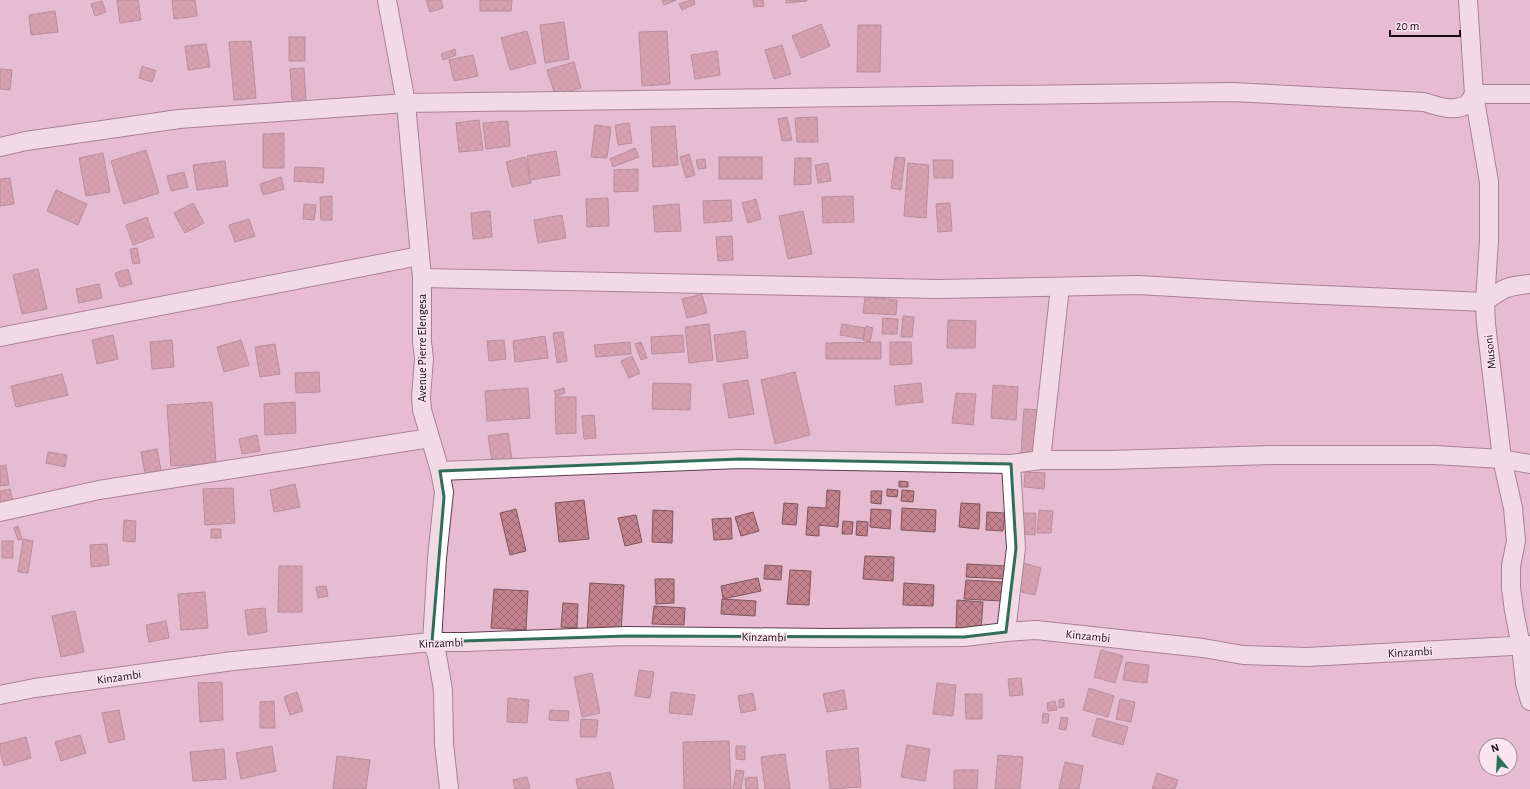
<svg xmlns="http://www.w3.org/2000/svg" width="1530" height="789" font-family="'Alegreya Sans',sans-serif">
<defs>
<pattern id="building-cross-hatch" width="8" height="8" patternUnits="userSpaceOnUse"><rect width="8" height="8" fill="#c3828d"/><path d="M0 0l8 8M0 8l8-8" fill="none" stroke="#9d6972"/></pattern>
</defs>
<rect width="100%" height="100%" fill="#e7bcd0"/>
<g fill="url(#building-cross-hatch)" stroke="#80565d">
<path d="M117 0H138L141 20 120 23Z"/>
<path d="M172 0H195L197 16 174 19Z"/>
<path d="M426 0H441L443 8 430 12Z"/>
<path d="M480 0H512L511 11H480Z"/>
<path d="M662 0H676L664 5Z"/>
<path d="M690 0H694L695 4 682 10 679 4Z"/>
<path d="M753 0H763L764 6 754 7Z"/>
<path d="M786 0H807V1L786 3Z"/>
<path d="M102 1 106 12 95 16 91 4Z"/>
<path d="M55 11 58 32 31 35 29 15Z"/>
<path d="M564 22 569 59 545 63 540 25Z"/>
<path d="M821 24 830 46 801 58 792 36Z"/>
<path d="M858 25H881L880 72H857Z"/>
<path d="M527 31 536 63 510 70 501 38Z"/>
<path d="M667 31 670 84 642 86 639 32Z"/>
<rect x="289" y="37" width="16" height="24"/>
<path d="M251 41 256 98 234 100 229 42Z"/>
<path d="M206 44 210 67 188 70 185 46Z"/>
<path d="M782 45 791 74 774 79 765 50Z"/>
<path d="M455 49 456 55 443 60 441 54Z"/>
<path d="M717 51 720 75 695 79 691 55Z"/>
<path d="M473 55 478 76 454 81 449 60Z"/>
<path d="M574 62 581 88 555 95 547 70Z"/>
<path d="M142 66 156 71 152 82 139 78Z"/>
<path d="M304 68 306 99 292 100 290 69Z"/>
<path d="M0 69 12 70 10 90 0 89Z"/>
<path d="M787 117 792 140 782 141 778 119Z"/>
<path d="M817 117 818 142H797L795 118Z"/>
<path d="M479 120 483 150 459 152 456 123Z"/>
<path d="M508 121 510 146 486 149 483 123Z"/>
<path d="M629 123 632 143 618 145 615 125Z"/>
<path d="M595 125 611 127 607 158 591 157Z"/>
<path d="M675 126 678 165 653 167 651 127Z"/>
<path d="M284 133V168H263V134Z"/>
<path d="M635 148 639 157 613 167 610 159Z"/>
<path d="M146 150 159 193 124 204 111 161Z"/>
<path d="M556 151 560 175 530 180 527 156Z"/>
<path d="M103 153 110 192 86 196 79 158Z"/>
<path d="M689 154 695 175 686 178 680 157Z"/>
<path d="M525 157 531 183 512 187 506 162Z"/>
<rect x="719" y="157" width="43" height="22"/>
<path d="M895 157 905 158 901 190 891 188Z"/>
<path d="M795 158H811V184L794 185Z"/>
<path d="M705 159 706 168 698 169 696 160Z"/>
<path d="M933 160H953V178H934Z"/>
<path d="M225 161 228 186 197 190 193 165Z"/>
<path d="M828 163 831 181 818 183 815 165Z"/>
<path d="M908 163 929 165 926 218 904 216Z"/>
<path d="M295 167 324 168 323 183 294 181Z"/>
<path d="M638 169V191L614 192V170Z"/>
<path d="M184 172 188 187 171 191 167 176Z"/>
<path d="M281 177 284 189 263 195 260 184Z"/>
<path d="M10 178 14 204 0 206V179Z"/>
<path d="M56 190 87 204 78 225 47 211Z"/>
<path d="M332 196V220H321L320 197Z"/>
<path d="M853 196 854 222 823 223 822 197Z"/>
<path d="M608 198 609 226 587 227 586 199Z"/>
<path d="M756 199 761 219 748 223 742 203Z"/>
<path d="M731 200 732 221 704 223 703 201Z"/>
<path d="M193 203 204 223 185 233 174 213Z"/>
<path d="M950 203 952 231 938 232 936 204Z"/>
<path d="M304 204 316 205 314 220 303 219Z"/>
<path d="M679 204 681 231 655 232 653 206Z"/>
<path d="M490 211 492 237 473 239 471 213Z"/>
<path d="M803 211 812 254 788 259 779 216Z"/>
<path d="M562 215 566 238 538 243 534 220Z"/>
<path d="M147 217 154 237 133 245 126 225Z"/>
<path d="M249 219 255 236 235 242 229 225Z"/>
<path d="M732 236 733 260 718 261 716 237Z"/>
<path d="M137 248 140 263 133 264 130 249Z"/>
<path d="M38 269 47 309 22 314 13 275Z"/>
<path d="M128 269 132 284 120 287 115 273Z"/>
<path d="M99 284 102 298 79 303 76 289Z"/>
<path d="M702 294 707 313 687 318 682 299Z"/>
<path d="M865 297 897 300 896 315 863 313Z"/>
<path d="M903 316 914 317 912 337H901Z"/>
<path d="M883 318 898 319 897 334H882Z"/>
<path d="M948 320 976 321 975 348H947Z"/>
<path d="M709 324 713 360 689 363 685 327Z"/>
<path d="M842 324 865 328 863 339 840 335Z"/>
<path d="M866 326 873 328 870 342 863 340Z"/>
<path d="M745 331 748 358 717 362 714 335Z"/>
<path d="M563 332 567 361 557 363 553 333Z"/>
<path d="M113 335 118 359 97 364 92 340Z"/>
<path d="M683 335 684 352 652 354 651 337Z"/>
<path d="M545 336 548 358 515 362 513 341Z"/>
<path d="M172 340 174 367 152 369 150 342Z"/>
<path d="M241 340 249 365 224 372 217 347Z"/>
<path d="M504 340 506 359 489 361 487 341Z"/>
<path d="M630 342 631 354 596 357 594 345Z"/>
<path d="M641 342 647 358 641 360 635 344Z"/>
<path d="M881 342V359H826V343Z"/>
<path d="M890 342H911L912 364 890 365Z"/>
<path d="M275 344 280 374 260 377 255 347Z"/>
<path d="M632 356 640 373 629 378 621 361Z"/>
<path d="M319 372 320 392 296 393 295 373Z"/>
<path d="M795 372 810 435 775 444 761 380Z"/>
<path d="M62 374 68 395 16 407 11 386Z"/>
<path d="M748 380 754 414 729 418 723 384Z"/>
<path d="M653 383 691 384 690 410 652 409Z"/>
<path d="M921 383 923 402 896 405 894 386Z"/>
<path d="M993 385 1018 387 1016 420 991 418Z"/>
<path d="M528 388 530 418 487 421 485 391Z"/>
<path d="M564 388 565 393 556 396 554 391Z"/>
<path d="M956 393 976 394 973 425 952 423Z"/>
<path d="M555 397H576V433L556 434Z"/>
<path d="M212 402 216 463 171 466 167 405Z"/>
<path d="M295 402 296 433 265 435 264 404Z"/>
<path d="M1024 409 1046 410 1043 454 1021 453Z"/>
<path d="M594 415 596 438 584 439 582 416Z"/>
<path d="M508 433 512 459 492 462 488 436Z"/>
<path d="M257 435 260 451 242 454 239 439Z"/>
<path d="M157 449 161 470 145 473 141 452Z"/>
<path d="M48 452 67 455 65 467 46 463Z"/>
<path d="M6 465 9 485 0 486V466Z"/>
<path d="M1025 472 1045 473 1044 489 1024 487Z"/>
<path d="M899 481 908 482V487H899Z"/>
<path d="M295 484 300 507 274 512 270 490Z"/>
<path d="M233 488 235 523 205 525 203 489Z"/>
<path d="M10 489 13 501 0 503V491Z"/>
<path d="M887 489 898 490 897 497 887 496Z"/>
<path d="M827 490 840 491 838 527 819 525V536L806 535 808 507 826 508Z"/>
<path d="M902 490 914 491 913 502 901 501Z"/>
<path d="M871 491H882L881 504 871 503Z"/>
<path d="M584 500 589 539 559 542 555 503Z"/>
<path d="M784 503 798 504 796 525 782 524Z"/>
<path d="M961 503 980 504 979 529 959 527Z"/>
<path d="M902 508 936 510 935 532 901 530Z"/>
<path d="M516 509 526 551 510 555 500 513Z"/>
<path d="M871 509 891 510 890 529 870 527Z"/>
<path d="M653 510 673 511 672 543 652 542Z"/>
<path d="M1039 510 1053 511 1051 533H1037Z"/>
<path d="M753 512 759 531 741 536 735 517Z"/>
<path d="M987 512 1005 513 1003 531 986 530Z"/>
<path d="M1022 513H1036L1035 535 1020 534Z"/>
<path d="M636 515 642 542 625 546 618 518Z"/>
<path d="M731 518 732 539 714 540 712 519Z"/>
<path d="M124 520 136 521 135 542 123 541Z"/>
<path d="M843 521 853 522 852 534H842Z"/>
<path d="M857 521 868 522 867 536 856 535Z"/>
<path d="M18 526 22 539 18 540 14 528Z"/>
<rect x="211" y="529" width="10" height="9"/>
<path d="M23 539 33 541 28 573 18 572Z"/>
<rect x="2" y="541" width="11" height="17"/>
<path d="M107 544 109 565 91 567 90 545Z"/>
<path d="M865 556 894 557 893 581 863 579Z"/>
<path d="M1023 563 1041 568 1035 595 1017 591Z"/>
<path d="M967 564 1007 566V579L966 577Z"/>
<path d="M765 565 782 566 781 580 764 579Z"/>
<path d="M279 566H302V612H278Z"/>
<path d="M790 570 811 571 809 605 787 604Z"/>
<path d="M758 578 761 591 723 599 721 586Z"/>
<path d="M655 579H674V603L656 604Z"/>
<path d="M966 580 1003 582 1002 601 964 599Z"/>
<path d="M590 583 624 585 621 632 587 630Z"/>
<path d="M904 583 934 585 933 606 903 605Z"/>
<path d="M326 586 328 596 318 598 316 587Z"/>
<path d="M494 589 528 591 526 630 491 628Z"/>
<path d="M205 592 208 628 181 630 178 594Z"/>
<path d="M722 599 756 601 755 616 721 614Z"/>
<path d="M957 600 983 602 981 630 956 629Z"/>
<path d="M563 603 578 604 577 628 561 627Z"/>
<path d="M654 606 685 608 684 625 652 624Z"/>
<path d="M265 608 267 632 248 635 245 610Z"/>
<path d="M75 611 84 652 61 657 52 616Z"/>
<path d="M166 621 169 638 149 642 146 625Z"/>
<path d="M1101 650 1123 656 1115 683 1094 677Z"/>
<path d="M1126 662 1149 665 1147 683 1123 680Z"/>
<path d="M639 670 654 672 650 698 635 696Z"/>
<path d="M592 673 600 713 582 717 574 677Z"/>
<path d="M1021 678 1023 695 1010 696 1008 679Z"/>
<path d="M222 682 223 720 200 722 198 683Z"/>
<path d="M937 683 956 685 953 716 933 714Z"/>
<path d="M1089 688 1114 696 1108 717 1083 710Z"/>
<path d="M844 690 847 709 827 712 823 694Z"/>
<path d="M297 692 303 711 290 715 284 697Z"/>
<path d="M671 692 695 695 692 715 669 713Z"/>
<path d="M753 693 756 710 741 713 738 696Z"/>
<path d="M965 694H982V719H966Z"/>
<path d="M508 698 529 700 527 723 507 722Z"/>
<path d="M1064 699V707L1059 708V700Z"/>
<path d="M1120 699 1135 702 1131 722 1116 719Z"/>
<path d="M274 701 275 728H260V702Z"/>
<path d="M1055 701 1057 710 1048 711 1047 703Z"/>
<path d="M119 710 125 739 109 743 102 713Z"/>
<path d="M550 710 569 711 568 721 549 720Z"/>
<path d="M1043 713 1049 714 1048 723H1042Z"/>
<path d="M1061 717 1068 718 1066 730 1059 729Z"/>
<path d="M1097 718 1128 727 1123 745 1092 736Z"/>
<path d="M581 719 598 720 596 737H580Z"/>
<path d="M80 735 86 753 61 761 55 742Z"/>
<path d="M26 737 31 758 4 766 0 751V744Z"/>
<path d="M729 741 731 789H684L683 742Z"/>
<path d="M907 745 930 749 925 781 901 777Z"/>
<path d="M272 746 276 771 241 779 236 753Z"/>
<path d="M736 746H745V760L736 759Z"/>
<path d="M858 748 861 787 830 789 826 751Z"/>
<path d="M224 749 226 779 193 781 190 752Z"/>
<path d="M785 754 790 789H765L761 757Z"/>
<path d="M998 755 1023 757 1020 789H995Z"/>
<path d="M337 756 370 760 366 789H333Z"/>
<path d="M1065 762 1083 766 1079 789H1059Z"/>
<path d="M736 770 744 771 741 789H733Z"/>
<path d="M954 770H978L977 789H954Z"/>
<path d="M610 772 614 789H578L576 779Z"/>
<path d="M1157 773 1178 780 1175 789H1152Z"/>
<path d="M527 777 530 789H515L513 780Z"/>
<path d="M757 777 758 789H746L745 778Z"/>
</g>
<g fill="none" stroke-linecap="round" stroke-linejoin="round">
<defs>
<g id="minor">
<path d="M387 0 406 103 422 278V342L424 358 421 397 422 410 440 471 444 492 437 558 432 642 437 655 443 690 444 743 449 789"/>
<path d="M1468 0 1474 94 1489 182V240L1485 302 1486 324 1502 459 1513 508 1516 541 1511 566V588L1514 611 1521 646 1525 683 1530 701"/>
<path d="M0 147 26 141 179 119 406 103 1232 92 1424 102C1437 106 1453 112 1466 105 1469 103 1472 98 1474 94H1530"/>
<path d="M422 278 938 289 1138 285 1277 293 1485 302C1503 288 1507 286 1530 284"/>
<path d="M0 337 420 256"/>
<path d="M1041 460 1060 287"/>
<path d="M440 471 740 459 1011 464 1041 460H1109L1276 455H1434L1502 459 1530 464"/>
<path d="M0 512 99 490 430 438"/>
<path d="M1006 632 1016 548 1011 464"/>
<path d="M0 695 35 688 233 661 432 642H466L627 636 825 638 964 637 1006 632 1036 630 1203 648 1243 655 1307 657 1530 645"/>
</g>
</defs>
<use href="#minor" stroke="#5e3b4d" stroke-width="20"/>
<use href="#minor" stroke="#fff" stroke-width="18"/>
</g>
<path d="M0 0H1530V789H0ZM740 459 1011 464 1016 548 1006 632 964 637 627 636 432 642 444 497 440 471Z" fill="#e7bcd0" fill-opacity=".55" fill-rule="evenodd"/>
<path fill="none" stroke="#316e59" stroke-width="3" stroke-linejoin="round" d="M740 459 1011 464 1016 548 1006 632 964 637 627 636 432 642 444 497 440 471Z"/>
<g text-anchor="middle" stroke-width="3" stroke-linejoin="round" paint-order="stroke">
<g font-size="12" fill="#180a11" stroke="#fae4ee">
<text transform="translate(422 348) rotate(-90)" y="4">Avenue Pierre Elengesa</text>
<text transform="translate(1490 352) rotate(-96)" y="4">Musoni</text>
<text transform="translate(1088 636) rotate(6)" y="4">Kinzambi</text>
<text transform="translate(764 637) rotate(1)" y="4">Kinzambi</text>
<text transform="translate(441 643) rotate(-2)" y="4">Kinzambi</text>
<text transform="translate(1410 652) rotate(-3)" y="4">Kinzambi</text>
<text transform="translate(119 677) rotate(-8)" y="4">Kinzambi</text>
</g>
</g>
<g transform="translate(1498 757) rotate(342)"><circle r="19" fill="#fae4ee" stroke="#a08d96"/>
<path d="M0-3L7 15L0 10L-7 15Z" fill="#316e59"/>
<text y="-6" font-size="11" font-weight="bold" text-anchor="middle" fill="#180a11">N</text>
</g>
<path d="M1390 30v6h70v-6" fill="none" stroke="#180a11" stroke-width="2"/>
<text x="1396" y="30" font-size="12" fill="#180a11" stroke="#fae4ee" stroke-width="3" paint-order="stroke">20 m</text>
</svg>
